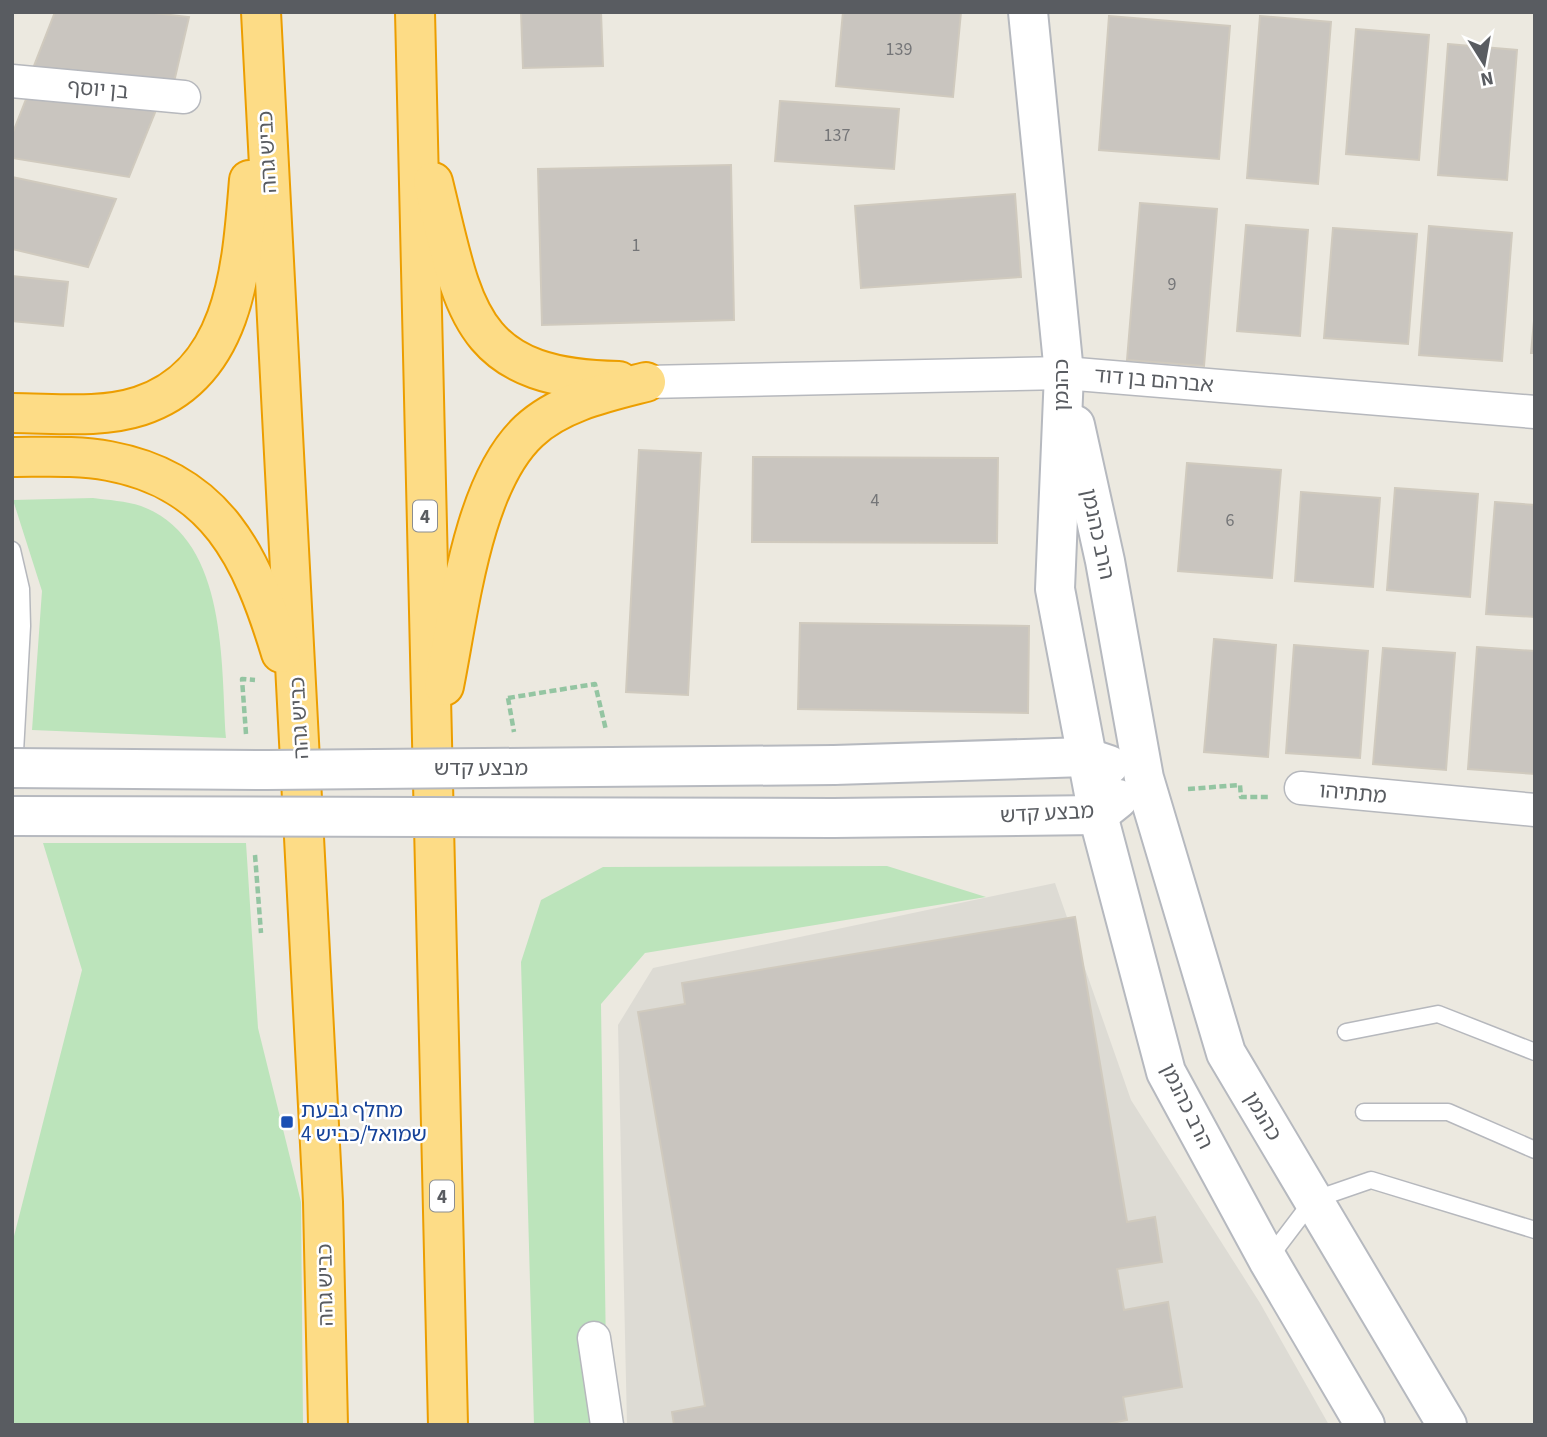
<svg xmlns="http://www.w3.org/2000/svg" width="1547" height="1437" font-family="'Source Sans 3','Noto Sans Hebrew',sans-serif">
<rect width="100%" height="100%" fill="#ece9e0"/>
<path fill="#dddbd4" d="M1055 883 1131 1100 1260 1303 1329 1425H627L618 1025 653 968Z"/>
<g fill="#bce4bb">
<path d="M93 498C108 500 126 501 141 506 228 538 221 663 226 738L32 730 42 591 13 500Z"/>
<path d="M43 843H246L258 1028 301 1202 303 1425H12V1244L82 970Z"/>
<path d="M887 866 986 897 645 953 601 1004 607 1425H534L521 962 541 900 603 867Z"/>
</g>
<g fill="#c9c5bf" stroke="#d0cabe" stroke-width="2">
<path d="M55 12H145L189 17 172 91 32 71Z"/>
<path d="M521 12H601L603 66 523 68Z"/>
<path d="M843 12H961L953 97 836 86Z"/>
<path d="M1109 16 1230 26 1219 159 1099 150Z"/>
<path d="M1260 16 1331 22 1318 184 1247 178Z"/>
<path d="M1356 29 1429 35 1419 160 1346 154Z"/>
<path d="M1448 44 1517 50 1507 180 1438 175Z"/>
<path d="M30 89 156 110 129 177 12 158V135Z"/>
<path d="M780 101 899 109 894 169 775 161Z"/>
<path d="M731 165 734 320 542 325 538 169Z"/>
<path d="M12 177 116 199 88 267 12 249Z"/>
<path d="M1015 194 1021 277 861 288 855 206Z"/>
<path d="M1140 203 1217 209 1204 366 1127 360Z"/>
<path d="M1246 225 1308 230 1300 336 1237 331Z"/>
<path d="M1429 226 1512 233 1502 361 1419 355Z"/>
<path d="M1333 228 1417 234 1408 344 1324 338Z"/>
<path d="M12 276 68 282 63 326 12 321Z"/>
<path d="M1535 310V353H1531Z"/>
<path d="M639 450 701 453 688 695 626 692Z"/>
<path d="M753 457 998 458 997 543 752 542Z"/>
<path d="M1187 463 1281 470 1272 578 1178 571Z"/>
<path d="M1395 488 1478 494 1470 597 1387 590Z"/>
<path d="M1301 492 1380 498 1373 587 1295 581Z"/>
<path d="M1495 502 1535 505V617L1486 614Z"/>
<path d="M800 623 1029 626 1028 713 798 709Z"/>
<path d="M1214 639 1276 645 1268 757 1204 752Z"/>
<path d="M1294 645 1368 651 1360 758 1286 753Z"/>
<path d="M1477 647 1535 651V774L1468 769Z"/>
<path d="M1383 648 1455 653 1446 770 1373 764Z"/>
<path d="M1075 917 1127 1222 1155 1217 1162 1262 1117 1269 1124 1310 1168 1302 1182 1387 1123 1397 1127 1420 1102 1425H674L672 1412 705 1406 638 1012 685 1004 682 983Z"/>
</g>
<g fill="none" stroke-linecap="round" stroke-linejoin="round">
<defs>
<g id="lane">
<path d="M12 550 21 589 22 626 14 770"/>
<path d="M1346 1032 1438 1014 1535 1052"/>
<path d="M1364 1112H1448L1535 1150"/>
<path d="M1269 1258 1313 1200 1371 1180 1535 1230"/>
</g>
<g id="street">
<path d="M12 81 184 97"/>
<path d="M646 382 1064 373 1535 412"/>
<path d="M1301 788 1535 810"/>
<path d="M594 1338 607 1425"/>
</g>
<g id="secondary">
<path d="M1028 12 1064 373 1055 589 1098 815 1166 1072 1268 1260 1365 1425"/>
<path d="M1075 425 1105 561 1144 778 1226 1053 1447 1425"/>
<path d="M834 765 1085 757 1109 765"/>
<path d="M833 818 1098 815 1118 799"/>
</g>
<g id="highway">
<path d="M261 12 323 1202 328 1425"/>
<path d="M415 12 448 1425"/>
<path d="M433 182C464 308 467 379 619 381"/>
<path d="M12 413C54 413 100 419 140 406 237 374 242 264 249 180"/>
<path d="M12 457C44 457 78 455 109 461 217 481 252 557 281 653"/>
<path d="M444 686C459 612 472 484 529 431 560 402 607 392 646 382"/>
</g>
</defs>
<use href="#lane" stroke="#b6b8bd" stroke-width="19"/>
<use href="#street" stroke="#b6b8bd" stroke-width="35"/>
<use href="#secondary" stroke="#b6b9bf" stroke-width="42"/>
<use href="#highway" stroke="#ec9e00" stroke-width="42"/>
<g stroke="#94c5a2" stroke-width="4.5" stroke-dasharray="7 3.5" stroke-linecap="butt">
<path d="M508 698 595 684 606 730"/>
<path d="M246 734 242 679 255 680"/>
<path d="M1188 789 1240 785 1241 797H1269"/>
<path d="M255 855 261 933"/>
</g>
<use href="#lane" stroke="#fff" stroke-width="16"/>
<use href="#street" stroke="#fff" stroke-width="32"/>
<use href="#secondary" stroke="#fff" stroke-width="38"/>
<use href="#highway" stroke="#fddc86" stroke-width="38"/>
<defs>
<g id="secondary-bridge">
<path d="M12 768 267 770 834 765"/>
<path d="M12 816 833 818"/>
</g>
</defs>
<use href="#secondary-bridge" stroke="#b6b9bf" stroke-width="42" stroke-linecap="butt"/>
<path stroke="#94c5a2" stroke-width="4.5" stroke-dasharray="7 3.5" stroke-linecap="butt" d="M508 698 514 732"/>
<use href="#secondary-bridge" stroke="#fff" stroke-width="38"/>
</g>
<rect fill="#1a4fb4" stroke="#fff" stroke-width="2.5" x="280" y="1115" width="14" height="14" rx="3.5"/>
<g text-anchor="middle" stroke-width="5" stroke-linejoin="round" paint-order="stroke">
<g font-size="18" fill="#757678">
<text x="899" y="55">139</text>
<text x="837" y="141">137</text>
<text x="636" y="251">1</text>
<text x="1172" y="290">9</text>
<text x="875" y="506">4</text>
<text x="1230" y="526">6</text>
</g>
<g fill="#fff" stroke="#8b8d90" stroke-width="2">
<rect x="413" y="500.5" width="24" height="31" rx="5"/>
<rect x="430" y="1180.5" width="24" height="31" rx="5"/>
</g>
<g font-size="19" font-weight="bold" fill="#595c61">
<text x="425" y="523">4</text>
<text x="442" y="1203">4</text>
</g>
<g font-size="21" fill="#595c61" stroke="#fff">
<text transform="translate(98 89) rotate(5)" y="7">בן יוסף</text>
<text transform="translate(267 152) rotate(-93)" y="7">כביש גהה</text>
<text transform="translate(1154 380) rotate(5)" y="7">אברהם בן דוד</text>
<text transform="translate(1061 385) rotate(-90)" y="7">כהנמן</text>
<text transform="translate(1098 534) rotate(78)" y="7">הרב כהנמן</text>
<text transform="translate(299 718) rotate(-93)" y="7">כביש גהה</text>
<text x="481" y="775">מבצע קדש</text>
<text transform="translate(1353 793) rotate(5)" y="7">מתתיהו</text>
<text transform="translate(1047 813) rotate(-3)" y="7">מבצע קדש</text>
<text transform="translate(1187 1106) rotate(64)" y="7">הרב כהנמן</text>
<text transform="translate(1263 1116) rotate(59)" y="7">כהנמן</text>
<text transform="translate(325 1285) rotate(-91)" y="7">כביש גהה</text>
</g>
<g font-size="21" fill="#164399" stroke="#fff" text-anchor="start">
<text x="301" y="1117">מחלף גבעת<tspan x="301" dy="24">שמואל/כביש 4</tspan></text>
</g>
</g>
<rect width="1547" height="1437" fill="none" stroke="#595c61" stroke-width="28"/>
<g transform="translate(1484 63) rotate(169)" stroke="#ffffff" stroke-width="5" paint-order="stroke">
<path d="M0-5L12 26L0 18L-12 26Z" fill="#595c61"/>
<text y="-10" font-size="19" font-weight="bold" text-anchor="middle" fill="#595c61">N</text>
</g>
</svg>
